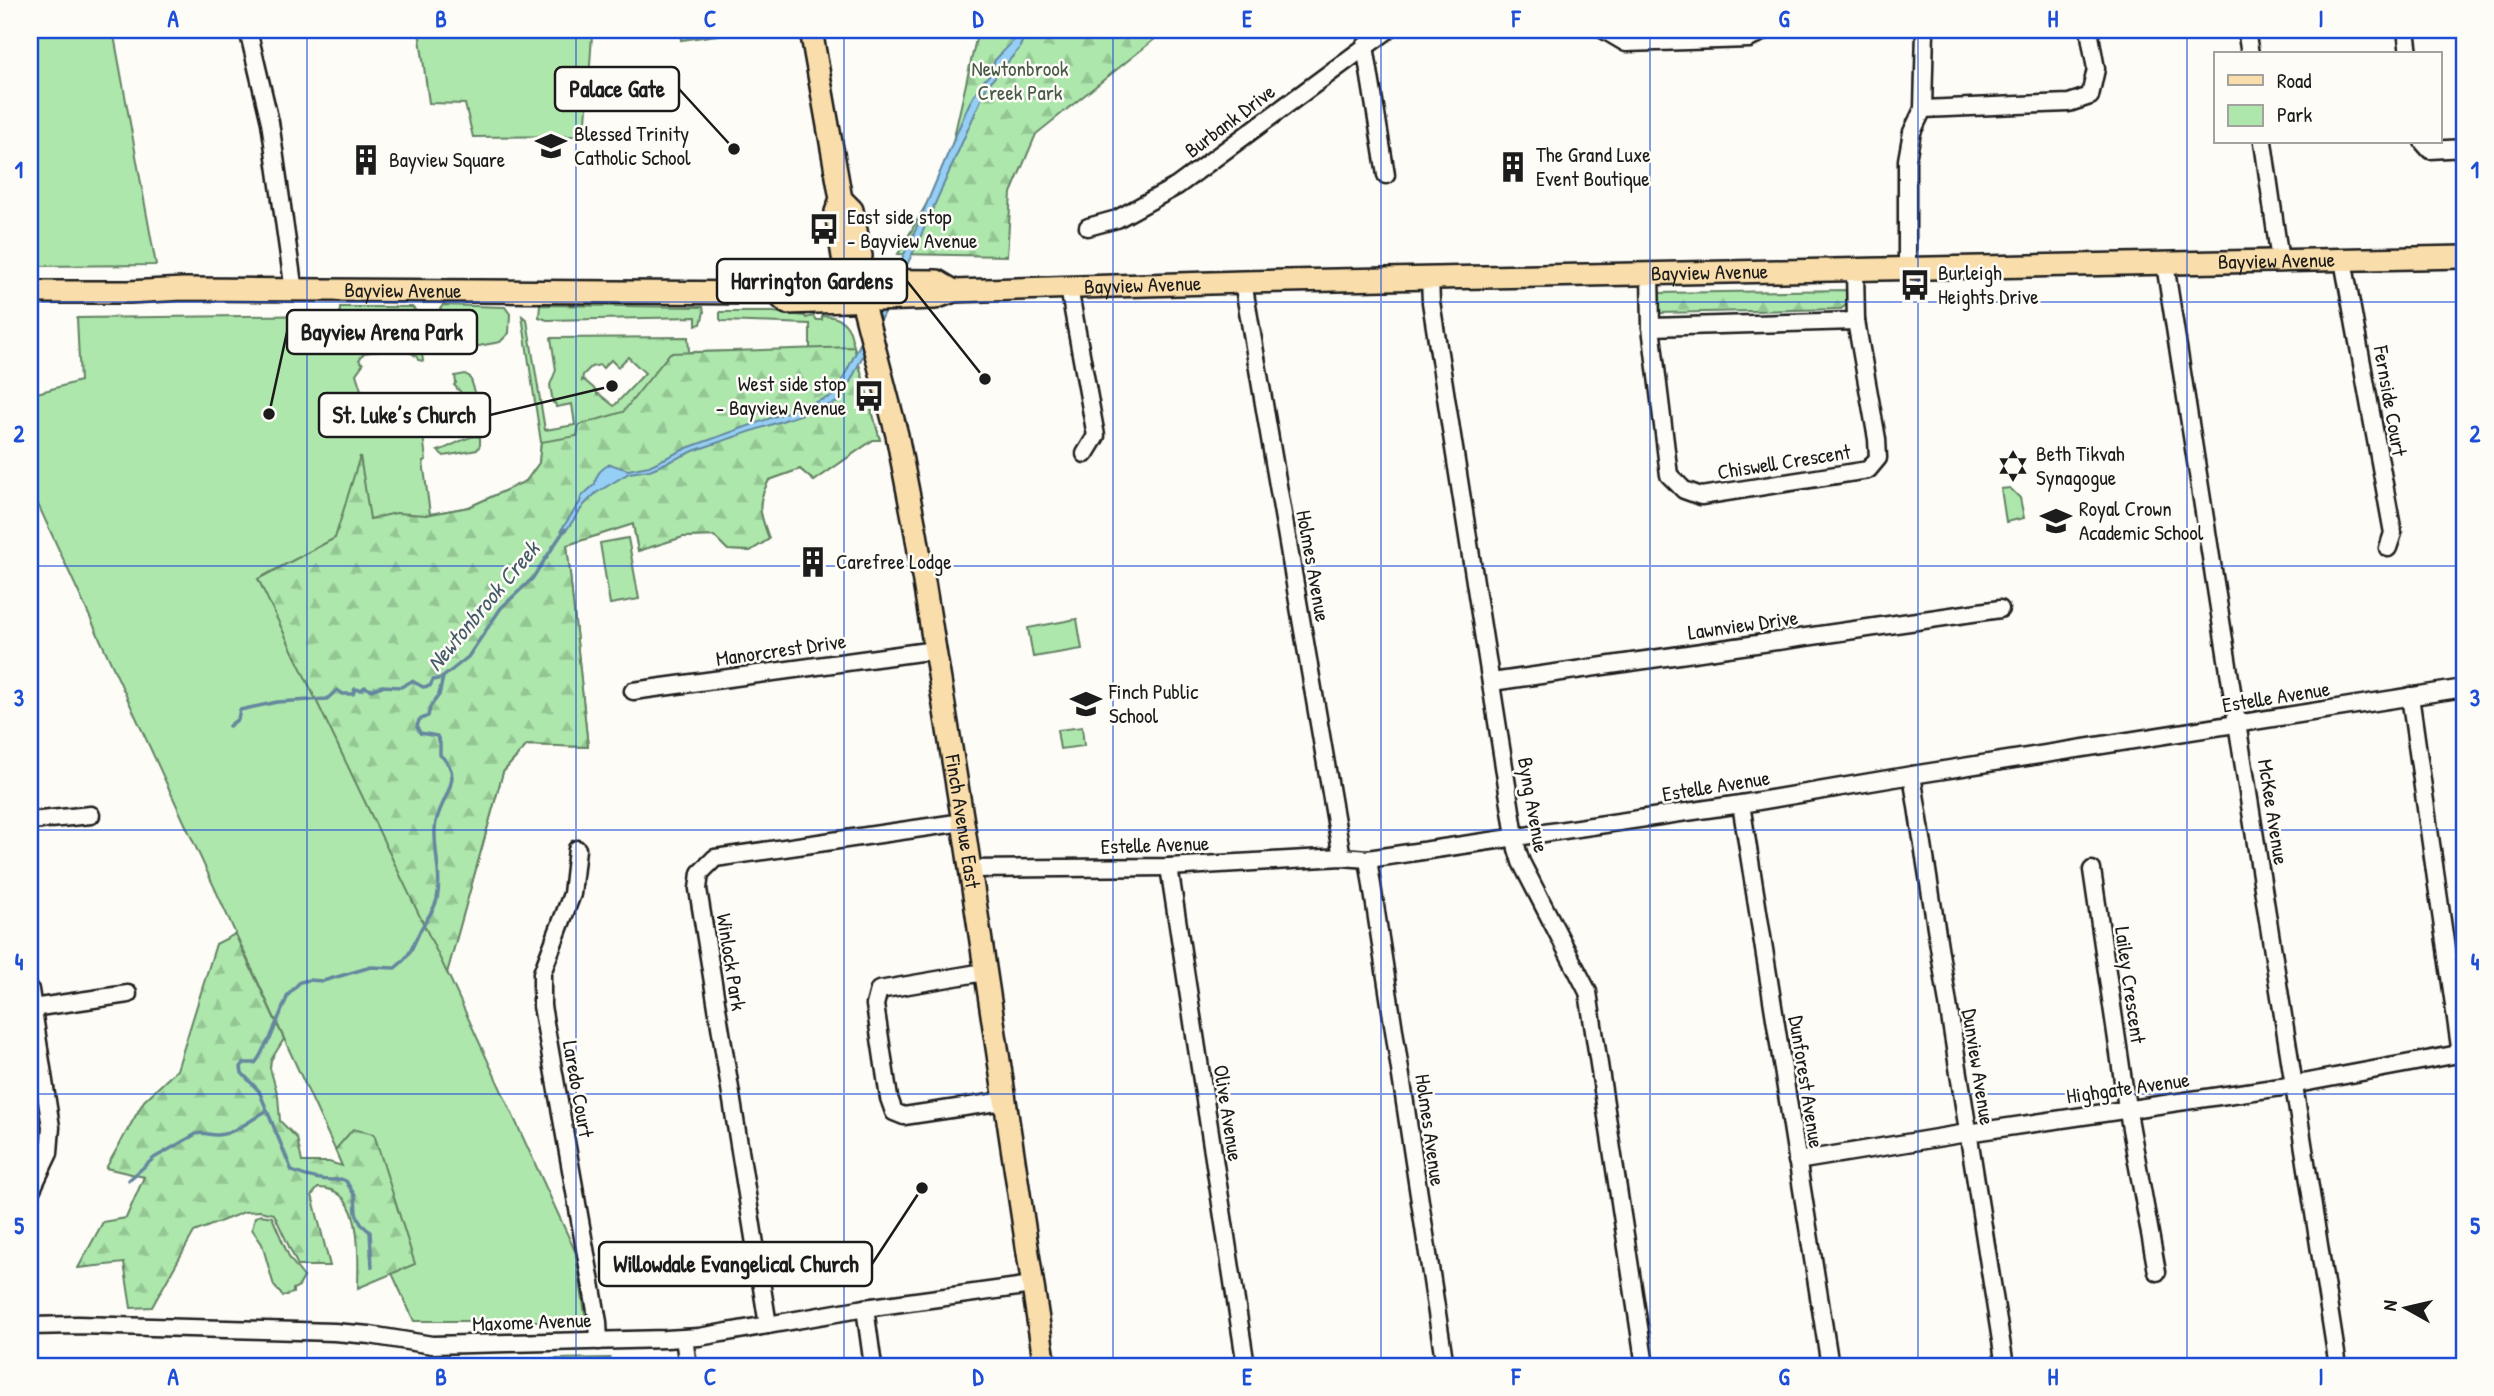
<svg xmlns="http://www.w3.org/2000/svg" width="2494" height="1396" font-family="'Patrick Hand',sans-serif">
<defs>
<pattern id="forest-firs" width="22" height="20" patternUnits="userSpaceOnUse" patternTransform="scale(1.75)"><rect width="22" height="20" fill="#ade7ac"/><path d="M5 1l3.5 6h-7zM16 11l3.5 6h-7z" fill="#94c693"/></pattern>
<pattern id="garden-dots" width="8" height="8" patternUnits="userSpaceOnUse" patternTransform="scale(1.75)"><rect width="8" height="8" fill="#ade7ac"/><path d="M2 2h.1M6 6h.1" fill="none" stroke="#94c693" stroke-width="1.8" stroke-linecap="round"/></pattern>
</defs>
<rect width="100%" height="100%" fill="#fdfcf7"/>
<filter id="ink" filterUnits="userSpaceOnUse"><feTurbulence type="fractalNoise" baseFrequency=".0143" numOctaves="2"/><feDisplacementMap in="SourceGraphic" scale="14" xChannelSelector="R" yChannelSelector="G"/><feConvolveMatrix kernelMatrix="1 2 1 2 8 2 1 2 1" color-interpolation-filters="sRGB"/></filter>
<g filter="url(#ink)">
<g fill="#ade7ac" stroke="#648264" stroke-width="2" fill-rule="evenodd">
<path d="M30 30H113L156 265 30 266Z"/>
<path d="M680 30H746V31L681 40Z"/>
<path d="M419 31 592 36 585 136 473 137 465 104 429 103Z"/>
<path d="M443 305 505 307 510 314 509 333 500 342 457 350C442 340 440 329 438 312Z"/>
<path d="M540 305 703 307 704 312 701 324 696 325V317L547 320 539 317Z"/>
<path d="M340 307H412L417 312 423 361 418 360 417 357 403 347 364 353 359 360 363 364 356 374 361 390 384 407 388 402 422 426 426 460 423 461 430 514 469 507 526 481 539 463 541 442 522 316 527 320 545 430 575 425 572 404 556 407 555 403H553L550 385 556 370 551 338 688 337 689 352 810 350V324L722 321 720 319V312H773L805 316 806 318 813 316 816 320H822V316C835 316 844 319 850 332L880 440H873L814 481 800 469 769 480C755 506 760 512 769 539L750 551 728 550 714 536 683 537 638 551 633 524 567 545 588 747 527 745 503 772 447 972 576 1253 586 1321H414L30 487V395L80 381 77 318 340 315ZM628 357 645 373 614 406 599 394 597 395V391L584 380 582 381 583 375 591 367 600 365 603 368 611 360 618 367Z"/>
<path d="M465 374 470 377 478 401V426L476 428 471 427 462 418 467 410 465 397 454 385 456 383 455 376Z"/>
<path d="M475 436 480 437V445L477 450 444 456 438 451C451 447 461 439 475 436Z"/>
<path d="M2010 488 2020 498 2024 518 2006 522 2001 489Z"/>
<path d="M628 538 639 599 610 604 600 543Z"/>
<path d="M1077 619 1082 649 1033 657 1028 628Z"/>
<path d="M1082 727 1084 746 1060 749 1057 730Z"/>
<path d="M261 1215 272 1217 290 1259 304 1277 299 1286 293 1289V1293L283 1296 274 1286 262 1244 252 1229 255 1217Z"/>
<path d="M502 1360 505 1366H416L414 1362Z"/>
</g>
<g fill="url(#forest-firs)" stroke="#648264" stroke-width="2">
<path d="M978 30H1166L1036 134 1011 193 1007 256 898 254 947 168Z"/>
<path d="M1847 290 1846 305 1841 309 1659 313 1658 293Z"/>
<path d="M854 347 880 440H873L814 481 800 469 769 480C755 506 760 512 769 539L750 551 728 550 714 536 683 537 638 551 633 524 567 545 588 747 527 745 503 772 447 973 258 579 335 538 360 456 370 519 396 513 426 515 469 507 526 481 539 463 541 442 577 436 579 425 623 412 670 353Z"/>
<path d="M235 934 284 1039 271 1060 270 1068 278 1096 280 1121 297 1138 302 1162H329L342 1166 335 1150 353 1129 374 1134 415 1264 358 1288C358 1257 365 1187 318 1188L312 1195 330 1266H298L274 1214 260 1211 244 1212 194 1232 152 1307 131 1308 124 1263 78 1268 103 1222 126 1218 144 1177 106 1168 144 1101 177 1070 216 944Z"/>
</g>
<path fill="url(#garden-dots)" stroke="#648264" stroke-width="2" d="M610 1358 614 1366H505L502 1360Z"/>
<path fill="#95cff5" stroke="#65879e" stroke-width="2" d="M1018 30H1027L1019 49 987 86 919 240 841 401 696 450 650 470 629 473 596 493 584 505 565 532 561 530 580 502 581 497 595 484C596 474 601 469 610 464L628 470 649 466 687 448 835 395 912 238 969 104 980 85 991 73 995 60 1015 39Z"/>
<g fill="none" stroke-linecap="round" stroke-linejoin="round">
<g stroke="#65879e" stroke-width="3.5">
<path d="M229 726 238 719 240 710 277 702 327 699 337 690 343 694H353L355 689 361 690 365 687 371 690 382 686 401 687 412 681 423 687 430 686 433 680 442 678"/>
<path d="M129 1180 154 1158 196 1134C204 1131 210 1136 218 1135 235 1133 251 1120 266 1111"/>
<path d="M372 1267 370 1232 361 1224 356 1213 355 1196 346 1181 341 1179C326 1182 306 1177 292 1171L259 1091 242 1073 241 1067 244 1063H255C262 1056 263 1046 270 1039L288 995 300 982 309 980 323 981 371 967 395 968C410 956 411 950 419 933 424 921 434 912 437 899 442 876 434 853 435 829 436 801 469 779 440 755V743L437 736 420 733 417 727 419 720 428 716 430 707 439 695 443 677 468 657 501 608 532 579 565 529"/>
</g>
<defs>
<g id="minor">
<path d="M248 30 270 122 294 291"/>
<path d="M1604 30 1626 43 1749 39 1765 30"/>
<path d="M2246 30 2250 54"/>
<path d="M2406 30 2409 54"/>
<path d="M1365 46 1386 175"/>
<path d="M1923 109 2069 103 2090 96 2096 69 2089 30"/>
<path d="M2263 142 2280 261"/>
<path d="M2423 142 2430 150 2464 148"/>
<path d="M1088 227 1117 219 1177 186 1388 30"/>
<path d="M2343 260 2393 533 2388 548"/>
<path d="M2165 264 2338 1366"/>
<path d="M1907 269V160L1912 132 1923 109 1925 30"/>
<path d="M1650 274 1651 327 1669 475 1684 490 1701 496 1868 470 1878 458 1877 439 1856 321 1855 270"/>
<path d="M1430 279 1431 302 1517 849 1521 862 1588 992 1645 1366"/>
<path d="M1243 282 1342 857"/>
<path d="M1069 288 1096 436 1085 454"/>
<path d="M1651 327 1856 321"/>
<path d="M1492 682 2000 609"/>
<path d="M633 691 935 650"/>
<path d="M2410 696 2460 1047 2456 1054"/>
<path d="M1912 775 2005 1366"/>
<path d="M1741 804 1830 1366"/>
<path d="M30 821 91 815"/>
<path d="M577 849 572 894 542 973V1006L598 1322 599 1341"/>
<path d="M1368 859 1445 1366"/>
<path d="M1169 867 1246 1366"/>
<path d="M968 869 1169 867 1342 857 1368 859 1741 804 1912 775 2464 688"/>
<path d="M2092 870 2126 1101 2157 1272"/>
<path d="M984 972 879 990 875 1005 889 1098 894 1112 904 1116 1004 1101"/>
<path d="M30 990 51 1127 49 1153 30 1193"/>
<path d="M32 1008 128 994"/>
<path d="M1797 1161 1967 1133 2281 1087 2464 1053"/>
<path d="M865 1308 873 1366"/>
<path d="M768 1325 698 889 700 873 715 858 963 822"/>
<path d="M30 1326 77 1325 334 1332 370 1335 432 1345 666 1339 699 1337 865 1308 1032 1285"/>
<path d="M684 1338 688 1366"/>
</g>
<g id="major">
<path id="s1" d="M811 30 841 199 836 212 843 257 857 281 897 435 916 533 963 822 1045 1366"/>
<path d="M841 199 852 210 861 256 857 281"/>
<path id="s2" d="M30 292H129L183 289 776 293 787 303 935 298 954 291 1243 282 2464 257"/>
<path d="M776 293 784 280 937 281 954 291"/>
</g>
</defs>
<use href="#minor" stroke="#1c1c1c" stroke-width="21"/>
<use href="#major" stroke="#1c1c1c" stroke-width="26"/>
<use href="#minor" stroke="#fdfcf7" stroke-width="16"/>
<use href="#major" stroke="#f9deab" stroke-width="21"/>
</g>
</g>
<path fill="none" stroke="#1d4ed8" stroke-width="2" stroke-opacity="0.55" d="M307 30V1366M576 30V1366M844 30V1366M1113 30V1366M1381 30V1366M1650 30V1366M1918 30V1366M2187 30V1366M30 302H2464M30 566H2464M30 830H2464M30 1094H2464"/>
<defs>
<symbol id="school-bare" viewBox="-9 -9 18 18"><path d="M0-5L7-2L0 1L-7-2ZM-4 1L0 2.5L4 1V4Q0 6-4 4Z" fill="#1c1c1c" stroke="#fdfcf7" stroke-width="2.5" paint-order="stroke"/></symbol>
<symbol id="building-bare" viewBox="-9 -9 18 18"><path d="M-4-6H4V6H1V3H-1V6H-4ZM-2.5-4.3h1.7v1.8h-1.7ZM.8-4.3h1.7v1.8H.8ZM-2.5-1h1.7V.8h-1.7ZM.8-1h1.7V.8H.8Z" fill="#1c1c1c" stroke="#fdfcf7" stroke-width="2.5" paint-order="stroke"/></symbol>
<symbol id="bus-bare" viewBox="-9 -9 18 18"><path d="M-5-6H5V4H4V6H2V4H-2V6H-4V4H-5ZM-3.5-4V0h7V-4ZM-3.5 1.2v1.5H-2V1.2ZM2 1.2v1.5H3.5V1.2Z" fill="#1c1c1c" stroke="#fdfcf7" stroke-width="2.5" paint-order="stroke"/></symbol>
<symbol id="synagogue-bare" viewBox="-9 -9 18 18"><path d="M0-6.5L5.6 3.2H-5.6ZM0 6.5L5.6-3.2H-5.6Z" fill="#1c1c1c" stroke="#fdfcf7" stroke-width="2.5" paint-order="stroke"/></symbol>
</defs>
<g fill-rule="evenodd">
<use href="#school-bare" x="529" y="124" width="44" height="44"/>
<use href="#building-bare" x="344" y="138" width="44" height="44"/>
<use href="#building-bare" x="1491" y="145" width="44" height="44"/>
<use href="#bus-bare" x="802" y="207" width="44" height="44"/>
<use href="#bus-bare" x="1893" y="263" width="44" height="44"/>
<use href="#bus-bare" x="847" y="374" width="44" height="44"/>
<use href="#synagogue-bare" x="1991" y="444" width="44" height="44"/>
<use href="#school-bare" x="2034" y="499" width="44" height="44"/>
<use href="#building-bare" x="791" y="540" width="44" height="44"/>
<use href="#school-bare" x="1064" y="682" width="44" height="44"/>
</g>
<g text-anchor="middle" stroke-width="5" stroke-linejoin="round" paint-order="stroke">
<g font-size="21" fill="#485947" stroke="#fdfcf7">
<text x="1020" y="76">Newtonbrook<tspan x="1020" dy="24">Creek Park</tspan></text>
</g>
<g font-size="21" fill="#1c1c1c" stroke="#fdfcf7">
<text transform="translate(1230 121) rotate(-37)" y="7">Burbank Drive</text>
<text dy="7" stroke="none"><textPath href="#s2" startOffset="2252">Bayview Avenue</textPath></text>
<text dy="7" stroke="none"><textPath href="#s2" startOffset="1685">Bayview Avenue</textPath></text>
<text dy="7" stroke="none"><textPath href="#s2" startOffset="1118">Bayview Avenue</textPath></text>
<text dy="7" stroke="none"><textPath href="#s2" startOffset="373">Bayview Avenue</textPath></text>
<text transform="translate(2390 401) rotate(80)" y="7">Fernside Court</text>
<text transform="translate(1784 462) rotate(-9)" y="7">Chiswell Crescent</text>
<text transform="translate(1313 566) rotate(80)" y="7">Holmes Avenue</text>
<text transform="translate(1743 625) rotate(-8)" y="7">Lawnview Drive</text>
<text transform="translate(781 650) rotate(-8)" y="7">Manorcrest Drive</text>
<text transform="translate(2276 697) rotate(-9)" y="7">Estelle Avenue</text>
<text transform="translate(1716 786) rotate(-9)" y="7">Estelle Avenue</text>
<text transform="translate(1533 805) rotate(80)" y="7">Byng Avenue</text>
<text transform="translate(2273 812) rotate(81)" y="7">McKee Avenue</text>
<text dy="7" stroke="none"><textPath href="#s1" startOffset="810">Finch Avenue East</textPath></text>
<text transform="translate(1155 845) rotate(-2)" y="7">Estelle Avenue</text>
<text transform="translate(731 962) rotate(81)" y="7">Winlock Park</text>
<text transform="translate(2130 985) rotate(82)" y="7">Lailey Crescent</text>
<text transform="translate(1978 1067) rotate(81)" y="7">Dunview Avenue</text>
<text transform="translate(1806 1082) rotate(81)" y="7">Dunforest Avenue</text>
<text transform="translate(2128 1088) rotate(-8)" y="7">Highgate Avenue</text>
<text transform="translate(578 1089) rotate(80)" y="7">Laredo Court</text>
<text transform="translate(1228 1113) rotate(81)" y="7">Olive Avenue</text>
<text transform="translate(1430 1130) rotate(82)" y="7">Holmes Avenue</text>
<text transform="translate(532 1322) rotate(-2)" y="7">Maxome Avenue</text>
</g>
<g font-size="21" fill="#1c1c1c" stroke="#fdfcf7" text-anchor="start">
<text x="574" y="141">Blessed Trinity<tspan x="574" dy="24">Catholic School</tspan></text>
<text x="1536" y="162">The Grand Luxe<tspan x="1536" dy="24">Event Boutique</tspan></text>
<text x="389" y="167">Bayview Square</text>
<text x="847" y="224">East side stop<tspan x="847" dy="24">- Bayview Avenue</tspan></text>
<text x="1938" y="280">Burleigh<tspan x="1938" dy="24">Heights Drive</tspan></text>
<text x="846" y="391" text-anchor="end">West side stop<tspan x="846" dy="24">- Bayview Avenue</tspan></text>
<text x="2036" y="461">Beth Tikvah<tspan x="2036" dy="24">Synagogue</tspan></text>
<text x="2079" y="516">Royal Crown<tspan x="2079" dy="24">Academic School</tspan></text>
<text x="836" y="569">Carefree Lodge</text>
<text x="1109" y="699">Finch Public<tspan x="1109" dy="24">School</tspan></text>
</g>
<g font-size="23" font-style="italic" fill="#465b68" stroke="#fdfcf7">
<text transform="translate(483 606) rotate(-50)" y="8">Newtonbrook Creek</text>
</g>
</g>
<path fill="none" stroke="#1c1c1c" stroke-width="2.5" d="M734 149L679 89M985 379L907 281M269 414L287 332M612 386L490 415M922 1188L872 1264"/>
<g fill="#1c1c1c" stroke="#fdfcf7" stroke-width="2.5">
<circle cx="734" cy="149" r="7"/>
<circle cx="985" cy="379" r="7"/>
<circle cx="269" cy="414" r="7"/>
<circle cx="612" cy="386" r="7"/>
<circle cx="922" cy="1188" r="7"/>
</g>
<g fill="#fdfcf7" stroke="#1c1c1c" stroke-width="2.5">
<rect x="555" y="67" width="124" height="44" rx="7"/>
<rect x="717" y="259" width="190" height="44" rx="7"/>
<rect x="287" y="310" width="190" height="44" rx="7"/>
<rect x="319" y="393" width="171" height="44" rx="7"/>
<rect x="599" y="1242" width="273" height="44" rx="7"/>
</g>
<g font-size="23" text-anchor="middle" font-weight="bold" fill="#1c1c1c">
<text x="617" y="97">Palace Gate</text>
<text x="812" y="289">Harrington Gardens</text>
<text x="382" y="340">Bayview Arena Park</text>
<text x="404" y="423">St. Luke’s Church</text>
<text x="736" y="1272">Willowdale Evangelical Church</text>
</g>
<rect width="2494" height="1396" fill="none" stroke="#fdfcf7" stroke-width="77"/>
<rect x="2214" y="52" width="228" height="91" fill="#fdfcf7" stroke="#a3a29f" stroke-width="2"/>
<rect x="2228" y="75" width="35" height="10" fill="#f9deab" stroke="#a3a29f" stroke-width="2"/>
<text x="2277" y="88" font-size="21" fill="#1c1c1c">Road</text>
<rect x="2228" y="105" width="35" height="21" fill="#ade7ac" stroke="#a3a29f" stroke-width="2"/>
<text x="2277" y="122" font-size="21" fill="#1c1c1c">Park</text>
<g transform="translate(2406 1308) rotate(278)" stroke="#fdfcf7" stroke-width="5" paint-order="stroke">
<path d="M0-5L12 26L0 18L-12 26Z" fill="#1c1c1c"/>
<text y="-10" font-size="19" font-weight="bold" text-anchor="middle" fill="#1c1c1c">N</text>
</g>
<rect x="38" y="38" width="2418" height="1320" fill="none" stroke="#1d4ed8" stroke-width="2.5"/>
<g font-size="23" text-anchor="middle" font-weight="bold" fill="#1d4ed8">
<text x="173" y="27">A</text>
<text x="441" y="27">B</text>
<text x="710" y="27">C</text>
<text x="978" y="27">D</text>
<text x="1247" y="27">E</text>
<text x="1516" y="27">F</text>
<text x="1784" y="27">G</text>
<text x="2053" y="27">H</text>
<text x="2321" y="27">I</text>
<text x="19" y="178">1</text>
<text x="2475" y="178">1</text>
<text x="19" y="442">2</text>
<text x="2475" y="442">2</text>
<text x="19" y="706">3</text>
<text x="2475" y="706">3</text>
<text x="19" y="970">4</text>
<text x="2475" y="970">4</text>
<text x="19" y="1234">5</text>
<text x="2475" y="1234">5</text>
<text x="173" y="1385">A</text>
<text x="441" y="1385">B</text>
<text x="710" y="1385">C</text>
<text x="978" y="1385">D</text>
<text x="1247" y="1385">E</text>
<text x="1516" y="1385">F</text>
<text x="1784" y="1385">G</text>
<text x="2053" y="1385">H</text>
<text x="2321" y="1385">I</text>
</g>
</svg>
